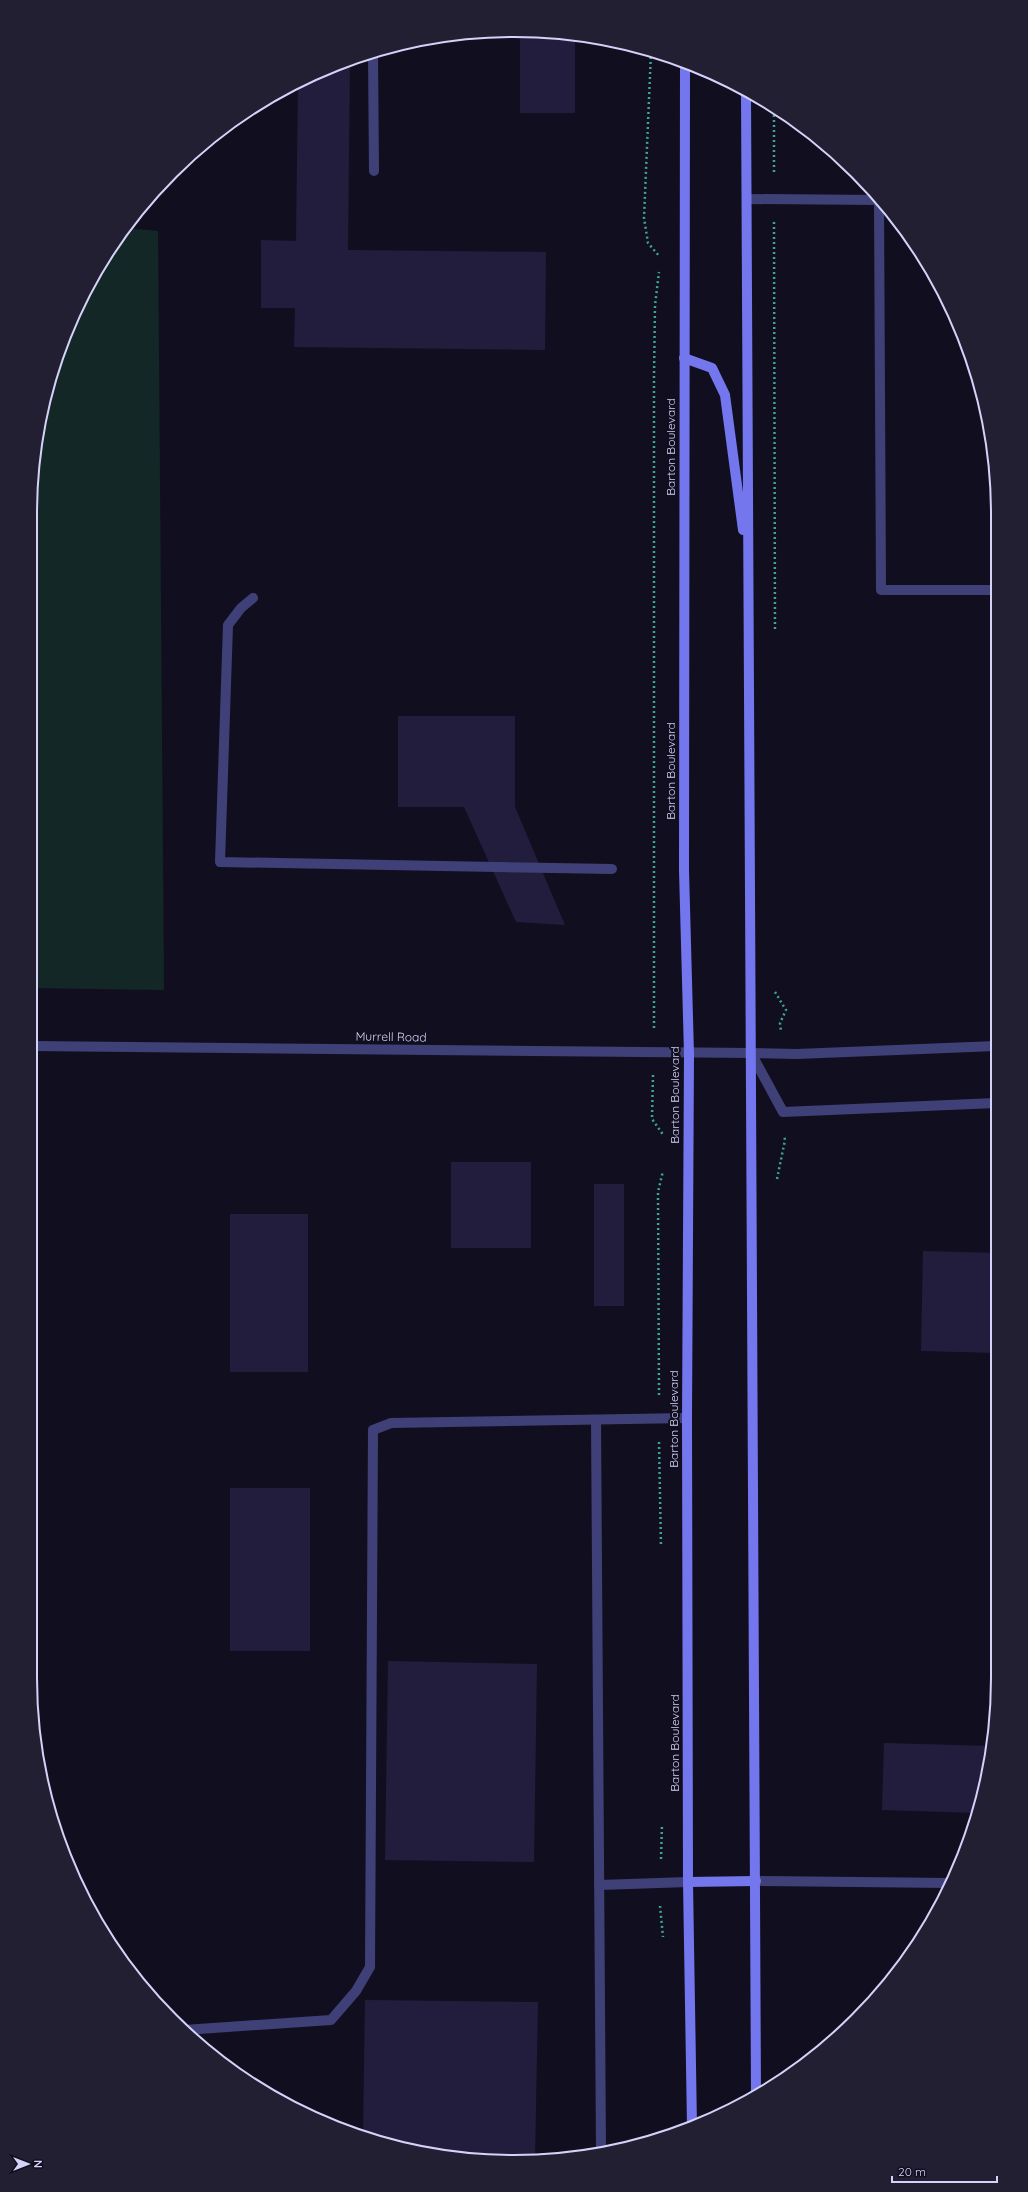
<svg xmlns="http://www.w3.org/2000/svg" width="1028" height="2192" font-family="Quicksand,sans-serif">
<rect width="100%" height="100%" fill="#110f1f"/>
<path fill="#132826" d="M125 228 158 231 164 990 30 988V514L39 419 67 329 112 245Z"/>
<g fill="#231d3d">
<path d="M520 31 575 36V113H520Z"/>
<path d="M350 60 348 250 546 252 545 350 294 347 295 308H261V240L296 241 298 83 329 67Z"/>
<path d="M398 716H515V807L565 925 516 922 464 807H398Z"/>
<rect x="451" y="1162" width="80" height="86"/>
<rect x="594" y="1184" width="30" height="122"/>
<rect x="230" y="1214" width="78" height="158"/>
<path d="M923 1251 997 1253V1353L921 1351Z"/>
<rect x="230" y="1488" width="80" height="163"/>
<path d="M388 1661 537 1664 534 1862 385 1860Z"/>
<path d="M884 1743 991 1746 989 1773 977 1813 882 1810Z"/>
<path d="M365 2000 538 2002 535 2159 483 2161 419 2153 363 2136Z"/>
</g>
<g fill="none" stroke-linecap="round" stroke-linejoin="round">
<g stroke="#3ca499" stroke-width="2.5" stroke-dasharray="2 3" stroke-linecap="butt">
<path d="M651 52 644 218 648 243 660 257"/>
<path d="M774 110V175"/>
<path d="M774 222 775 631"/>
<path d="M775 992 786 1010 780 1023 781 1031"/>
<path d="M654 1028V377L655 305 659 272"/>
<path d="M653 1075 652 1119 664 1136"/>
<path d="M777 1179 785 1140 784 1135"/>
<path d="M659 1395 658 1192 663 1171"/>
<path d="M659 1442 661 1547"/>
<path d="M661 1859 662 1824"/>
<path d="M660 1906 663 1937"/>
</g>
<g stroke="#404078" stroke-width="10">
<path d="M373 54 374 171"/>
<path d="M747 199 879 200"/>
<path d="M879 201 881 590H994"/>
<path d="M253 598 241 608 228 625 220 862 612 869"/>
<path d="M996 1046 797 1054 751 1053 783 1112 996 1103"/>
<path d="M596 1420 601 2152"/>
<path d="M756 1881 951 1883"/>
<path d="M599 1885 688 1882"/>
<path d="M184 2030 331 2020 356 1991 370 1967 373 1430 391 1423 687 1418"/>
</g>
<path stroke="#404078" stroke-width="10" d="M30 1046 751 1053"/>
<g stroke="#7476ee" stroke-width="10">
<path d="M685 63 684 870 689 1054 687 1418 688 1882 692 2127"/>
<path d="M746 94 756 2095"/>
<path d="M684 358 712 368 725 395 743 530"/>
<path d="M688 1882 756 1881"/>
</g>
</g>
<g text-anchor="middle" stroke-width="4" stroke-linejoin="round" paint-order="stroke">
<g font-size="12" fill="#d5d2fa" stroke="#110f1f">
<text transform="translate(671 447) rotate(-90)" y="4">Barton Boulevard</text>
<text transform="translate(671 771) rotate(-90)" y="4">Barton Boulevard</text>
<text transform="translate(391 1037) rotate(1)" y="4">Murrell Road</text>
<text transform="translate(675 1095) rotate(-90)" y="4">Barton Boulevard</text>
<text transform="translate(674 1419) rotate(-90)" y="4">Barton Boulevard</text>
<text transform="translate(675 1743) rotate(-90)" y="4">Barton Boulevard</text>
</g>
</g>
<path d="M0 0H1028V2192H0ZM514 37H514A477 477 0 0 1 991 514V1678A477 477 0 0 1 514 2155H514A477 477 0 0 1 37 1678V514A477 477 0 0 1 514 37Z" fill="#211f31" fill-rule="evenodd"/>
<path fill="none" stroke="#d5d2fa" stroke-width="2" d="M514 37H514A477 477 0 0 1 991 514V1678A477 477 0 0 1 514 2155H514A477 477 0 0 1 37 1678V514A477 477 0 0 1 514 37Z"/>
<g transform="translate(28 2164) rotate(90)" stroke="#110f1f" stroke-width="3" paint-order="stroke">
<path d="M0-3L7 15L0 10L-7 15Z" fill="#d5d2fa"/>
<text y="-6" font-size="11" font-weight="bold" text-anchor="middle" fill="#d5d2fa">N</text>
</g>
<path d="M892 2176v6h105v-6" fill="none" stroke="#d5d2fa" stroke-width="2"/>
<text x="898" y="2176" font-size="12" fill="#d5d2fa" stroke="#110f1f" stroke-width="3" paint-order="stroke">20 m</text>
</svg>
